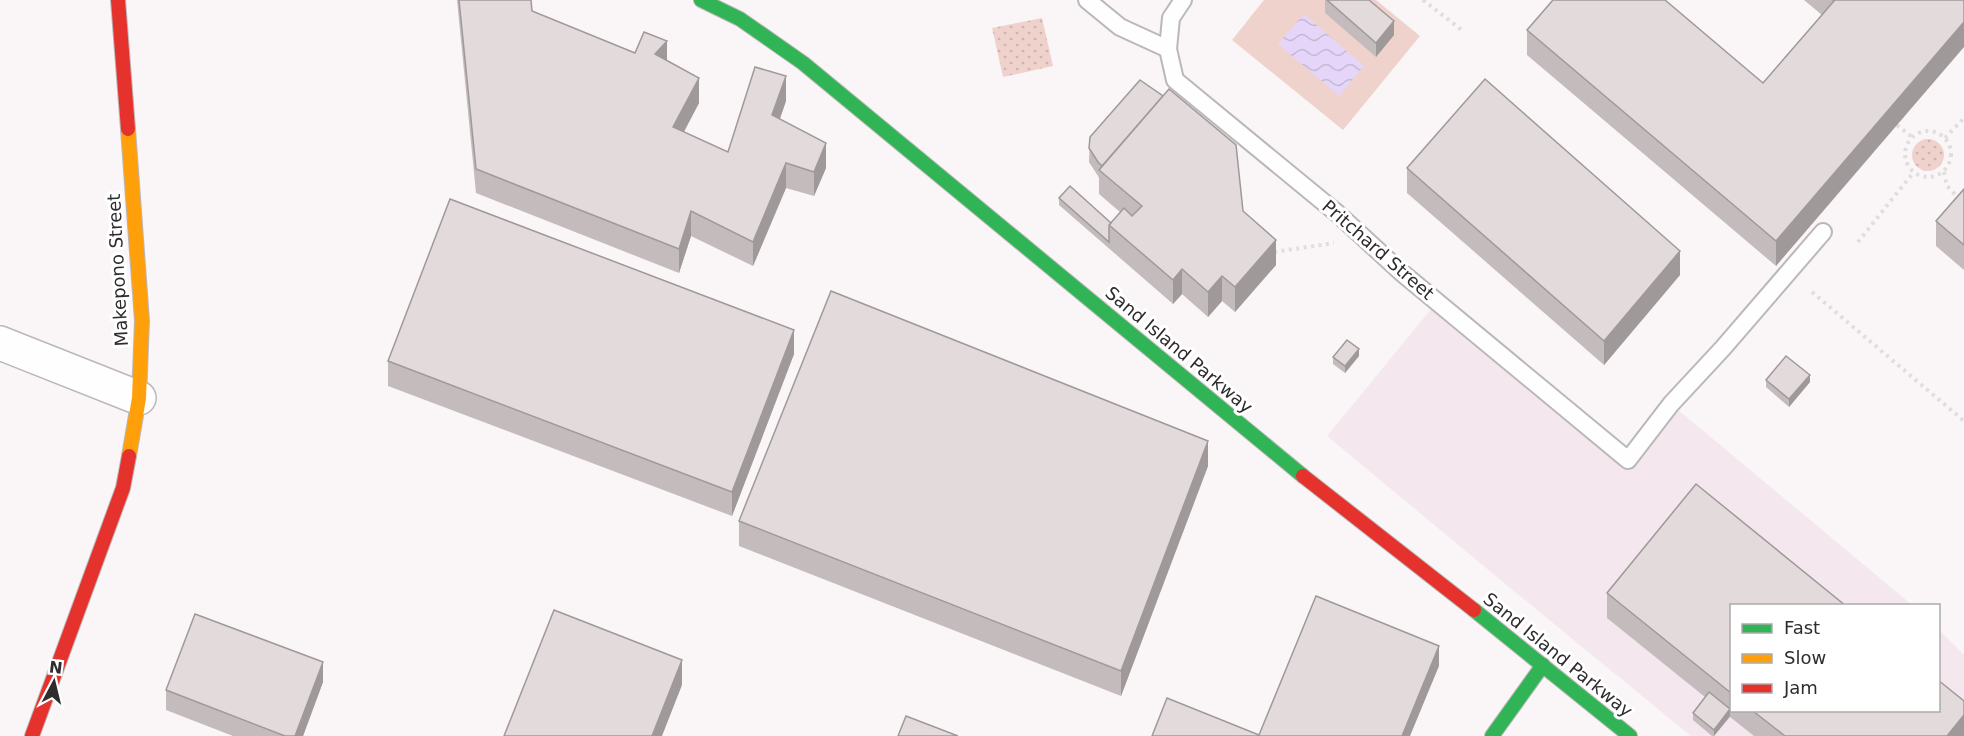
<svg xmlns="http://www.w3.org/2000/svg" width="1964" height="736" font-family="'DejaVu Sans',sans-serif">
<defs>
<pattern id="park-dots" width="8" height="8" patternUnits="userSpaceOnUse" patternTransform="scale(1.5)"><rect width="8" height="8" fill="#f0d2cc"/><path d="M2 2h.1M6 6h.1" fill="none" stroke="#ceb4b0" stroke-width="1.8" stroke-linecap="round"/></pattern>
<pattern id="water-waves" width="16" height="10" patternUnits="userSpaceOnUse" patternTransform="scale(1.5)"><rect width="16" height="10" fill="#e5d6f9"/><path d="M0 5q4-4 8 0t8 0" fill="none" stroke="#c5b8d6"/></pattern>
</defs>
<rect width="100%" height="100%" fill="#faf5f7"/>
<path fill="#f4e8ee" d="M1437 302 1628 459 1671 404 1912 605 1732 606V710H1938L1939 630 1964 655V736H1691L1537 610 1327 436Z"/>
<path fill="#f0d2cc" d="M1264 0H1376L1420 36 1343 130 1232 40Z"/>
<g fill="url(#park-dots)">
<path d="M1042 18 1053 66 1003 77 992 28Z"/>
<circle cx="1928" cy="155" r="16"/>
</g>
<path fill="url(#water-waves)" d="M1304 14 1364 66 1339 96 1278 44Z"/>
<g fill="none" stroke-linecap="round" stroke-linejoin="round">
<defs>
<g id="lane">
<path d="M1087 0 1120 27 1168 49"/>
<path d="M1183 0 1171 18 1168 49 1175 80 1338 214 1401 272 1628 460 1671 404 1723 348 1823 232"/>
</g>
<path id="street" d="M0 343 139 398"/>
<g id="fast">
<path d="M701 0 740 19 803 63 1303 476"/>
<path d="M1474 610 1630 736"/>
<path d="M1492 736 1543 665"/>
</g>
<path id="slow" d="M128 129 142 321 139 398 129 456"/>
<g id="jam">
<path d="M118 0 128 129"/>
<path d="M1303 476 1474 610"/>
<path d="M32 736 123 488 129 456"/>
</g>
</defs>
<use href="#lane" stroke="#bbb8b9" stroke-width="20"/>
<use href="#street" stroke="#bbb8b9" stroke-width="36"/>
<use href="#fast" stroke="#bbb8b9" stroke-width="16"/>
<use href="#slow" stroke="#bbb8b9" stroke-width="16"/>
<use href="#jam" stroke="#bbb8b9" stroke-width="16"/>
<g stroke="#dfdede" stroke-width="4" stroke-dasharray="3 4.5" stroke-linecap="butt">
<path d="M1423 0 1463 31"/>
<path d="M1897 125 1912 137"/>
<circle cx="1928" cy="154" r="23"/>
<path d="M1945 138 1964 118"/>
<path d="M1944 172 1947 186 1964 204"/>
<path d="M1858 242 1913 173"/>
<path d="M1274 252 1334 243"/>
<path d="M1812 292 1964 421"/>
</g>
<use href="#lane" stroke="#fefefe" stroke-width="16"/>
<use href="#street" stroke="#fefefe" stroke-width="33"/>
<use href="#fast" stroke="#30b455" stroke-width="14"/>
<use href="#slow" stroke="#ff9f0a" stroke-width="14"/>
<use href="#jam" stroke="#e5322d" stroke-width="14"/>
</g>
<g fill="#c3bbbc">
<path d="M457 0H531L532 11 635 53 667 60 699 103 684 132 728 152 786 101 780 119 826 168 814 196 786 188 753 266 691 236 679 273 476 193Z"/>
<path d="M1325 0H1369L1394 35 1376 57 1325 13Z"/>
<path d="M1804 0H1964L1776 266 1527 55V30L1763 83 1822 15Z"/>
<path d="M1090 137 1243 211 1276 265 1235 312 1222 301 1208 317 1182 294 1173 304 1059 205V198L1111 223 1120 212 1099 194V178L1098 176 1089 162Z"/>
<path d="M1407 168 1680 275 1604 365 1407 193Z"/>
<path d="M1964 189V270L1936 246V221Z"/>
<path d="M794 354 732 516 388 386V361Z"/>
<path d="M1359 356 1345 373 1333 364V357Z"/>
<path d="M1766 380 1810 382 1789 407 1766 387Z"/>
<path d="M1208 466 1121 696 739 546V521Z"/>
<path d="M1607 593 1731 606V711H1938L1964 736H1754L1730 717 1714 736H1712L1693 720V713L1705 697 1607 618Z"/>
<path d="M323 682 303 736H233L166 710V690Z"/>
</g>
<g fill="#9f9999">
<path d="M1394 21V35L1376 57V43Z"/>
<path d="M1964 22V47L1776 266V241Z"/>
<path d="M667 41V66L655 54Z"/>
<path d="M786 76V101L772 140V115Z"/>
<path d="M699 78V103L673 152V127Z"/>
<path d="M826 143V168L814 196V172Z"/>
<path d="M786 163V188L753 266V242Z"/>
<path d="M691 211V236L679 273V249Z"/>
<path d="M1276 240V265L1235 312V287Z"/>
<path d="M1680 251V275L1604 365V341Z"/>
<path d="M1182 269V294L1173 304V280Z"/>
<path d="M1222 276V301L1208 317V292Z"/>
<path d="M794 330V354L732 516V492Z"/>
<path d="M1359 349V356L1345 373V366Z"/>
<path d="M1810 375V382L1789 407V399Z"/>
<path d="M1208 441V466L1121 696V671Z"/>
<path d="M1439 646V666L1410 736H1402Z"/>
<path d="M682 660V685L662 736H652Z"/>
<path d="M323 662V682L303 736H295Z"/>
<path d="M1730 709V716L1714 736V730Z"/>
<path d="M1964 715V736H1947Z"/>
</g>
<g fill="#e3dadb" stroke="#9f9999" stroke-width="1.5">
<path d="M459 0H531L532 11 635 53 644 32 667 41 655 54 699 78 673 127 728 152 755 67 786 76 772 115 826 143 814 172 786 163 753 242 691 211 679 249 476 169Z"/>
<path d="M1327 0H1369L1394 21 1376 43Z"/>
<path d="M1553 0H1665L1763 83 1834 1 1833 0H1964V22L1776 241 1527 30Z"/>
<path d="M1485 79 1680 251 1604 341 1407 168Z"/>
<path d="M1140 80 1163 96 1102 166 1098 162 1089 148 1090 137Z"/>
<path d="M1169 89 1236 145 1243 211 1276 240 1235 287 1222 276 1208 292 1182 269 1173 280 1109 225 1124 208 1132 216 1142 206 1099 170Z"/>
<path d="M1070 186 1111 223 1109 225V242L1059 198Z"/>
<path d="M1964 189V245L1936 221Z"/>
<path d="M450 199 794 330 732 492 388 361Z"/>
<path d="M831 291 1208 441 1121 671 739 521Z"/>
<path d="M1347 340 1359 349 1345 366 1333 357Z"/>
<path d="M1786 356 1810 375 1789 399 1766 380Z"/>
<path d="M1696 484 1846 606H1731V693L1607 593Z"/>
<path d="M1316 596 1439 646 1402 736H1152L1167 698 1259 735Z"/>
<path d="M554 610 682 660 652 736H504Z"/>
<path d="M195 614 323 662 295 736H285L166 690Z"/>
<path d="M1938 680 1964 701V715L1947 736H1785L1753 711H1938Z"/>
<path d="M1709 692 1730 709 1714 730 1693 713Z"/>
<path d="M906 716 958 736H898Z"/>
</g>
<g text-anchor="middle" stroke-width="6" stroke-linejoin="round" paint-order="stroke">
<g font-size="18" fill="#2f2c2d" stroke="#fff">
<text transform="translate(1378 250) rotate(41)" y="6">Pritchard Street</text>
<text transform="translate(118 270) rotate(-93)" y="6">Makepono Street</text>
<text transform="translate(1179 350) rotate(40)" y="6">Sand Island Parkway</text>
<text transform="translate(1558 655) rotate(39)" y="6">Sand Island Parkway</text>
</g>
</g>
<rect x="1730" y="604" width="210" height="108" fill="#ffffff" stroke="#acabab" stroke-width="1.5"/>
<rect x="1742" y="624" width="30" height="9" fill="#30b455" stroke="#acabab" stroke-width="1.5"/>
<text x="1784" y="634" font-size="18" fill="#2f2c2d">Fast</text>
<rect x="1742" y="654" width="30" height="9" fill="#ff9f0a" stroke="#acabab" stroke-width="1.5"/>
<text x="1784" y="664" font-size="18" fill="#2f2c2d">Slow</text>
<rect x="1742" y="684" width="30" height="9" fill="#e5322d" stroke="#acabab" stroke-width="1.5"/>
<text x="1784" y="694" font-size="18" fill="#2f2c2d">Jam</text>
<g transform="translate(54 682) rotate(7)" stroke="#ffffff" stroke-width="4.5" paint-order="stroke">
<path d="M0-4.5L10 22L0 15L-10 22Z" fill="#2f2c2d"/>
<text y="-9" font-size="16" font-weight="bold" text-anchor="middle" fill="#2f2c2d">N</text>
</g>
</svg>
